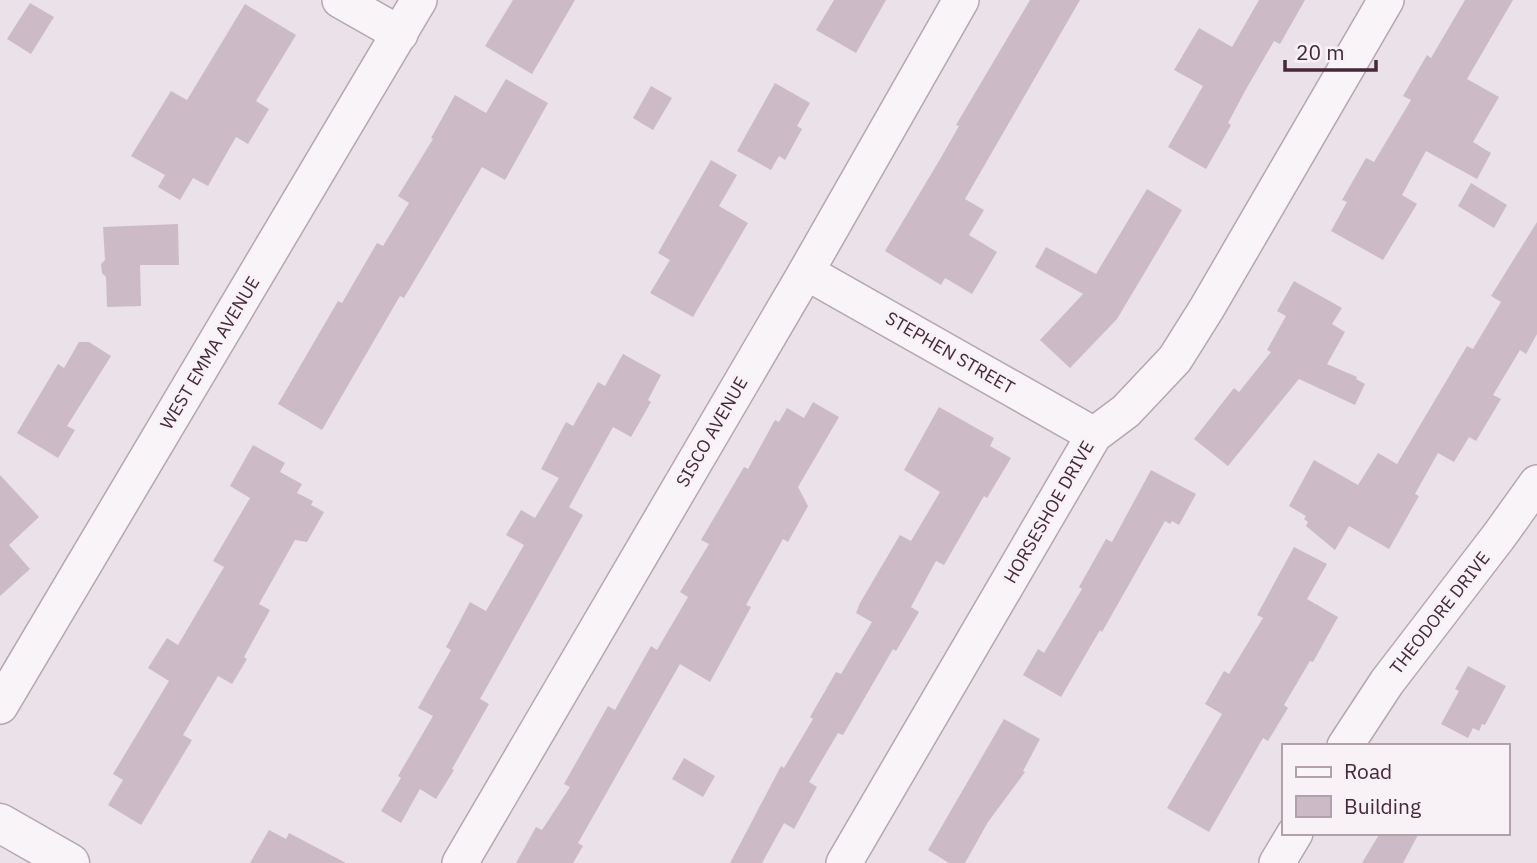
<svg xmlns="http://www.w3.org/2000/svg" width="1537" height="863" font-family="'IBM Plex Sans',sans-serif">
<rect width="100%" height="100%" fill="#ebe1e8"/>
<g fill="#ccbbc6">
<path d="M513 0H575L532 74 485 46Z"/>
<path d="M834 0H886L856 53 816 30Z"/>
<path d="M1030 0H1080L965 199 984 210 969 235 997 252 972 294 945 278 941 285 885 251 939 161 959 126 956 125Z"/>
<path d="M1259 0H1305L1280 44 1274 41 1245 91 1228 123 1231 125 1206 169 1168 147 1203 86 1174 70 1199 28 1232 47Z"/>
<path d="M1465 0H1513L1467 79 1499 97 1473 142 1491 153 1477 179 1426 151 1402 195 1417 204 1383 260 1331 231 1347 202 1342 200 1366 158 1374 162 1411 100 1403 96 1427 55 1431 58Z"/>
<path d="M30 3 54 17 31 54 7 39Z"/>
<path d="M245 4 296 35 256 101 269 109 248 144 236 137 208 186 193 178 180 200 158 187 165 175 131 156 171 91 187 100Z"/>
<path d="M506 79 548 103 505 180 482 167 404 298 400 296 322 430 278 404 338 301 342 303 377 243 383 246 409 203 398 196 433 139 431 138 455 95 486 113Z"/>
<path d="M775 83 810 103 797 126 802 129 785 160 779 156 771 170 737 151Z"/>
<path d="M651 86 672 98 653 130 633 118Z"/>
<path d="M711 160 737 175 719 206 748 223 693 317 650 293 670 260 658 253Z"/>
<path d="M1471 183 1507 205 1494 228 1458 206Z"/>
<path d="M1147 189 1182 210 1117 319 1070 368 1040 340 1083 294 1035 267 1046 247 1096 274Z"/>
<path d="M1537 222V334L1526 354 1520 350 1493 395 1501 399 1476 441 1469 437 1454 462 1438 453 1415 494 1419 496 1389 549 1349 526 1335 550 1306 526 1308 522 1304 519 1306 516 1289 506 1314 460 1358 485 1378 453 1397 464 1467 346 1473 349 1501 302 1491 296Z"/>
<path d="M178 224 179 265H140L141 306 107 307 106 277 102 273 101 264 105 260 103 227Z"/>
<path d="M1294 281 1342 308 1332 324 1345 332 1327 364 1357 377 1356 379 1365 384 1355 405 1299 379 1228 466 1194 439 1234 388 1239 392 1271 352 1267 350 1286 316 1277 311Z"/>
<path d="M79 342H89L111 356 67 426 75 430 58 458 17 433 58 364 64 368Z"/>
<path d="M623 354 661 375 648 400 651 402 631 437 613 427 569 507 583 515 480 699 489 704 452 769 454 770 436 799 420 789 401 823 381 811 401 778 398 776 433 716 418 708 451 650 446 647 470 602 486 611 524 545 506 535 521 510 535 518 559 478 541 469 566 422 573 426 598 382 605 386Z"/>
<path d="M813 402 839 417 798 487 808 506 788 542 783 539 746 605 751 607 710 682 680 664 578 843 583 846 573 863H516L536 827 542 830 570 787 564 784 608 706 615 710 651 646 657 650 688 597 680 592 709 544 701 540 744 467 748 469 775 420 779 422 787 408 804 418Z"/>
<path d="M939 407 994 438 990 446 1011 458 987 498 984 496 944 565 936 561 911 607 919 612 896 651 893 649 843 735 838 733 809 782 817 787 794 829 784 823 762 863H730L781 766 784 768 813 719 810 717 836 672 841 674 872 622 856 613 860 603 900 535 911 541 940 492 904 470Z"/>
<path d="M253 445 285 463 280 472 302 484 297 493 313 501 311 505 324 512 307 542 295 540 259 604 270 610 244 657 247 659 232 684 218 676 183 735 192 740 141 825 108 805 123 780 113 774 169 681 148 668 167 638 178 645 224 567 213 561 250 498 230 486Z"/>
<path d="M1151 470 1196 494 1179 525 1172 521 1170 524 1165 521 1102 632 1100 630 1061 697 1023 675 1038 649 1044 653 1082 589 1079 587 1106 539 1112 542Z"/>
<path d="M0 475 39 517 9 545 30 569 0 596Z"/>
<path d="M1294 547 1327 564 1307 599 1338 617 1313 662 1310 661 1284 705 1288 708 1268 741 1263 738 1209 832 1167 808 1222 714 1205 704 1224 671 1229 674 1263 618 1257 615Z"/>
<path d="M1468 666 1506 686 1485 725 1482 724 1479 731 1473 728 1468 738 1441 724 1459 691 1455 689Z"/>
<path d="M1004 719 1040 739 1023 771 1025 772 988 822 965 863H949L928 850Z"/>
<path d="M684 758 715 776 703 797 672 779Z"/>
<path d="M269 830 286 839 289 833 346 863H250Z"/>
<path d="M1380 833H1419L1403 863H1362Z"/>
</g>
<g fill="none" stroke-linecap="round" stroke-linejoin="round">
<defs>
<g id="minor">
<path d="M340 0 400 34"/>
<path d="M806 272 1094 435"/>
<path d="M0 706 419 0"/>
<path d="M1345 746 1387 682 1499 536 1537 483"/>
<path d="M460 863 806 272 961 0"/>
<path d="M844 863 1094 435 1126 411 1175 359 1207 308 1386 0"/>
<path d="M1277 863 1295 833"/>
</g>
<path id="tertiary" d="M0 823 70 863"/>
</defs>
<use href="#minor" stroke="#b6a6b0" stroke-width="38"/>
<use href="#tertiary" stroke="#b6a6b0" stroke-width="41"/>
<use href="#minor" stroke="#f9f4f7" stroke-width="35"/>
<use href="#tertiary" stroke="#f9f4f7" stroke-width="38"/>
</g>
<g text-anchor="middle" stroke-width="5" stroke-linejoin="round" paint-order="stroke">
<g font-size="18" fill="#45283a" stroke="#f8f1f6">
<text transform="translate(210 353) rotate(-59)" y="6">WEST EMMA AVENUE</text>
<text transform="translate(950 353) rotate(30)" y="6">STEPHEN STREET</text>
<text transform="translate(712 432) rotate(-60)" y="6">SISCO AVENUE</text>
<text transform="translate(1049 512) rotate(-60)" y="6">HORSESHOE DRIVE</text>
<text transform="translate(1440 613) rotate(-52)" y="6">THEODORE DRIVE</text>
</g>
</g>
<rect x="1282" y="744" width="228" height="91" fill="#f8f1f6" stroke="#b0a1ab" stroke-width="2"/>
<rect x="1296" y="767" width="35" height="10" fill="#f9f4f7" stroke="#b0a1ab" stroke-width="2"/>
<text x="1344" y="779" font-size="21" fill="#45283a">Road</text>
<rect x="1296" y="796" width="35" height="21" fill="#ccbbc6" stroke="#b0a1ab" stroke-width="2"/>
<text x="1344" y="814" font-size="21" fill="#45283a">Building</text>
<path d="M1285 60v10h91v-10" fill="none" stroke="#45283a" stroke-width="3.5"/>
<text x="1296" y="60" font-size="21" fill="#45283a" stroke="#f8f1f6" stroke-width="5" paint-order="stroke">20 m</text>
</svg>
